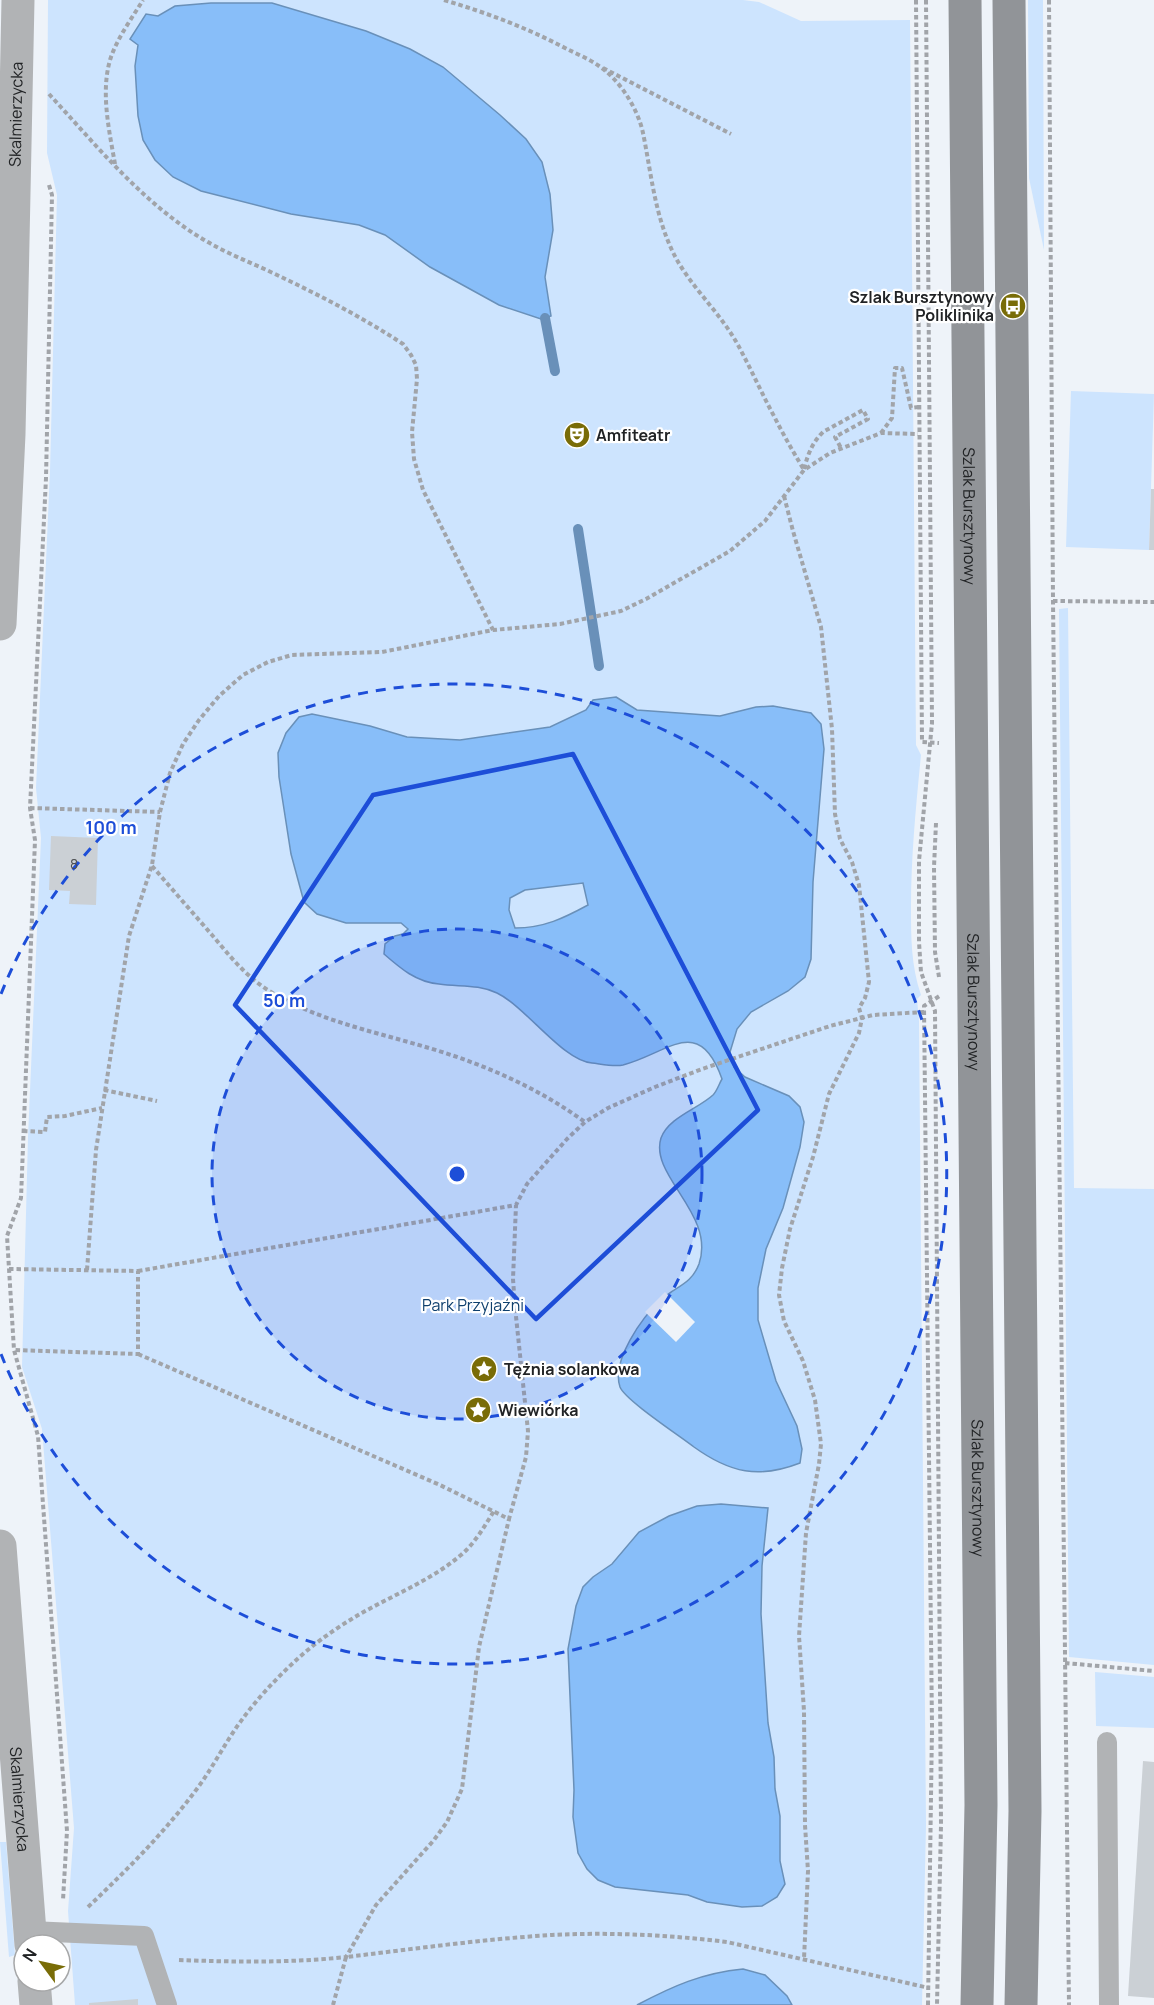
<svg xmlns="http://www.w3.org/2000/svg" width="1154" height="2005" font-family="Manrope,sans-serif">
<rect width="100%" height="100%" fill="#eef3f9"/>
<g fill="#cde4fe">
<path d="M48 0H743L759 2 801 21 910 20 916 745 921 755C916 806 911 856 911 907 911 938 911 965 921 995L917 999 919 1021 926 1825 922 2005H75L68 1911 74 1828 42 1429 22 1367 28 1137 41 838 36 788 50 471 57 195 47 153Z"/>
<path d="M1028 0H1043L1044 250 1029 178Z"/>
<path d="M1071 391 1154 394 1149 550 1066 547Z"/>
<path d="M1068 608 1074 1188 1154 1189V1665L1069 1657 1059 609Z"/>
<path d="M1095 1672 1154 1677V1728L1096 1726Z"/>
<path d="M0 1842H6L15 1955 9 1957Z"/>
</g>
<g fill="#88bef9" stroke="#6990b9" stroke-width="1.5" fill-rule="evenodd">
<path d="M211 3H272L366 31 410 49 443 67 500 115 526 139 542 162 550 194 553 230 545 277 551 316 541 319 499 305 430 267 385 235 359 225 291 214 201 191 173 177 155 160 143 140 138 116 135 66 138 45 130 39 146 14 158 16 175 6Z"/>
<path d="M616 697 637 710 720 716 756 707 773 706 811 713 821 724 824 749 813 882 811 959 805 977 788 991 751 1012 737 1029 730 1052 734 1067 745 1077 789 1096 800 1107 804 1122 800 1147 783 1208 766 1249 758 1288V1320L776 1381 797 1426 802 1449 800 1463C759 1479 730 1473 694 1447 680 1436 625 1400 620 1387 611 1361 642 1317 661 1300 676 1286 691 1285 699 1264 716 1214 649 1176 661 1138 669 1117 698 1109 713 1095 717 1091 719 1084 722 1079 699 1013 667 1054 623 1065 614 1067 601 1064 592 1063 563 1061 526 1007 497 993 478 984 459 987 439 984 416 982 400 968 384 954L385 944 395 936 403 934 408 929 401 923H346L317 914 304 902 291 854 279 777 278 753 286 733 299 717 312 714 370 726 407 737 460 740 550 727 586 710 593 700ZM583 883 588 905C564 918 544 928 515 928L509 910 510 898 525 890Z"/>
<path d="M721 1504 768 1508 762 1566 761 1614 768 1723 774 1757 775 1789 780 1816V1861L785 1884 777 1897 762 1906 742 1907 707 1902 688 1895 615 1887 598 1880 587 1869 578 1853 573 1817 574 1790 568 1649 576 1606 583 1587 593 1577 612 1564 639 1532 669 1516 697 1506Z"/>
<path d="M743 1969 765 1975 787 1996 792 2005H637C673 1986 702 1973 743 1969Z"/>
</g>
<path fill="#eef3f9" d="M665 1292 695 1322 676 1342 645 1312Z"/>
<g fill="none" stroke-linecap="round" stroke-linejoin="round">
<g stroke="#6990b9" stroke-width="10">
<path d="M545 318 555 371"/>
<path d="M578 529 599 666"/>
</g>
</g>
<g fill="#cbd0d5">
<path d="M1151 489H1154V550H1149Z"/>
<path d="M51 836 98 838 96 905 69 904 70 891 49 890Z"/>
<path d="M1143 1761 1154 1762V1998L1128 1996Z"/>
<path d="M138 1999V2005H89V2003Z"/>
</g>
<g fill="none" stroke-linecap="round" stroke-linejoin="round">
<g stroke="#a1a4a9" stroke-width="4" stroke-dasharray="4.5 3" stroke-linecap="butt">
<path d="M444 0C490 14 525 27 567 49 577 54 589 59 599 66 620 80 638 109 643 133 652 177 655 220 677 260 694 290 721 314 738 345 751 369 762 394 775 418 784 436 794 453 804 470"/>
<path d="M916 0 922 742 939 743"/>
<path d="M926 0 932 723 919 861V942L921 972 935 1011 941 1825 937 2005"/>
<path d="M1049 0 1053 601 1069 2005"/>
<path d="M603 68 731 134"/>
<path d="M49 94C96 145 142 202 201 238 225 253 250 262 275 274 319 295 362 317 403 344L411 355 416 365 417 379 412 432 414 459 423 490 493 630"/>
<path d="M115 164C109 130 100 90 111 57 118 37 132 18 143 0"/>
<path d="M49 185 52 195 46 478 30 808 35 840 21 1198 7 1236 14 1350 38 1436 67 1831 63 1900"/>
<path d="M881 433 892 418 895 368H902L911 408 919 407"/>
<path d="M804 469C808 454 812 443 823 432L863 410 868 419 835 437 841 448"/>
<path d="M784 496 793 531 821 627 832 729 835 814 840 839 852 862 859 885 869 982 865 998 859 1008 862 1018 859 1033 829 1094 813 1157 790 1229 782 1268 779 1295 784 1321 803 1361 815 1400 821 1444 819 1464 806 1533 799 1636 804 1711 805 1825 808 1871 804 1959"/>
<path d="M1053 601 1154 602"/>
<path d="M30 808 160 812"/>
<path d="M936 823 934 867 935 952 939 977"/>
<path d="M152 866C172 889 192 912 212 935 229 955 247 978 271 992 319 1021 376 1032 429 1048 486 1065 538 1088 585 1122"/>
<path d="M104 1090 157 1101"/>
<path d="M23 1131 45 1132 47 1117 65 1116 102 1108"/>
<path d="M9 1269 138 1271V1354L14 1350"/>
<path d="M87 1270 96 1150 129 936 152 865 160 812 170 773 183 744 199 720 219 696 243 675 268 662 292 655 382 652 493 630 560 624 621 611 646 599 730 551 765 521 804 470 830 453 881 433 918 434"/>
<path d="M138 1271 516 1205 527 1184 567 1139 585 1122 608 1108 655 1087 702 1069 830 1026 873 1015 924 1012"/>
<path d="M138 1354 440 1485 509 1519 526 1457 528 1431 515 1307 513 1279 516 1205"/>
<path d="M1065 1663 1154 1671"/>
<path d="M88 1907C128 1869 166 1831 199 1786 215 1764 227 1739 244 1717 258 1698 275 1680 293 1663 311 1646 333 1630 355 1617 390 1596 429 1582 461 1555 475 1543 484 1527 494 1511"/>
<path d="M179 1960C235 1962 290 1963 346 1957L376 1905 434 1840 447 1822 462 1789 479 1647 509 1519"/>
<path d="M333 2005 346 1957C414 1949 483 1939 552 1935 610 1932 670 1935 727 1942L929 1988"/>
<path d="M928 2005 932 1727 924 1006 941 995"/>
</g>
<g stroke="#b1b3b5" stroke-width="20">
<path d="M1107 1742 1109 2005"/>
<path d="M30 1931 144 1936 167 2005"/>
</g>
<g stroke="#b1b3b5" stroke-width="33">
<path id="s1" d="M0 624 9 434 18 0"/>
<path id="s2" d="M0 1546 31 1945"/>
<path d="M34 1981 36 2005"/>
</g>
<g stroke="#919498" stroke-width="33">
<path id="s3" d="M965 0 981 1805 977 2005"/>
<path d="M1009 0 1025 1811 1021 2005"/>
</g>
</g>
<path fill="none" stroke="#1d4ed8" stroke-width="4.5" stroke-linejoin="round" d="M573 754 758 1110 536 1319 235 1005 373 795Z"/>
<circle cx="457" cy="1174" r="245" fill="#1d4ed8" fill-opacity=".12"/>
<g fill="none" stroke="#1d4ed8" stroke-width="3" stroke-dasharray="10 8">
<circle cx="457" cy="1174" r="245"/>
<path d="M1 994A490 490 0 1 1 1 1354"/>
</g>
<defs>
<symbol id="bus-disc" viewBox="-11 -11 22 22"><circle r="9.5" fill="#796c07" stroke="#fff"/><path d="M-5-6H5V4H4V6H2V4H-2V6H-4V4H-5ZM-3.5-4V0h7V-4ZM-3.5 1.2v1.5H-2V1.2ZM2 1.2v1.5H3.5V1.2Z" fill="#fff"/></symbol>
<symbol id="theatre-disc" viewBox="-11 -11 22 22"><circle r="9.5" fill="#796c07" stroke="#fff"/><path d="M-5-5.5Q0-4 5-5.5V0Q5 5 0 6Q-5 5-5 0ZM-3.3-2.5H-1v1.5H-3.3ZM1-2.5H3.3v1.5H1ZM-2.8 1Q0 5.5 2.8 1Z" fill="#fff"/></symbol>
<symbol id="sight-disc" viewBox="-11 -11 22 22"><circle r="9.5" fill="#796c07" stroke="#fff"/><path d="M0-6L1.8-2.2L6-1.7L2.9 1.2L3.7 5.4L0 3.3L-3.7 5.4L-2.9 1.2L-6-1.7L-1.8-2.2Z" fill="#fff"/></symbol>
</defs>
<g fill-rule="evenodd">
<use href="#bus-disc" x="998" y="291" width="30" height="30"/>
<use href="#theatre-disc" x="562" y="420" width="30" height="30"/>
<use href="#sight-disc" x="469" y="1354" width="30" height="30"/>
<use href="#sight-disc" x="463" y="1395" width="30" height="30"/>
</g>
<g text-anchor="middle" stroke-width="4.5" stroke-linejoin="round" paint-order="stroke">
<g font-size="14" fill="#4c4e51">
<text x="74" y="869">8</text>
</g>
<g font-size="16" fill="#212325" stroke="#fff">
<text dy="6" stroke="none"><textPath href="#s1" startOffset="510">Skalmierzycka</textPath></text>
<text dy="6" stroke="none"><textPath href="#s3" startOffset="516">Szlak Bursztynowy</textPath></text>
<text dy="6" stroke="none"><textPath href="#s3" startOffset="1002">Szlak Bursztynowy</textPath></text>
<text dy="6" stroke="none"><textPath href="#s3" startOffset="1488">Szlak Bursztynowy</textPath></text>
<text dy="6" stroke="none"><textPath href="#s2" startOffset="254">Skalmierzycka</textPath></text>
</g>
<g font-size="16" font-weight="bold" fill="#212325" stroke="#fff" text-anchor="start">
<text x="994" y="303" text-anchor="end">Szlak Bursztynowy<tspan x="994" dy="18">Poliklinika</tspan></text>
<text x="596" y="441">Amfiteatr</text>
<text x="504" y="1375">Tężnia solankowa</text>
<text x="498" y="1416">Wiewiórka</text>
</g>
<g font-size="16" fill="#0e3f6d" stroke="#fff">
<text x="473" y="1311">Park Przyjaźni</text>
</g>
</g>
<circle cx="457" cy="1174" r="9" fill="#1d4ed8" stroke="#fff" stroke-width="3"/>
<g font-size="18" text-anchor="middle" font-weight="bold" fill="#1d4ed8" stroke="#fff" stroke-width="4.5" stroke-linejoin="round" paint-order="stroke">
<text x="111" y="834">100 m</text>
<text x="284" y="1007">50 m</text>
</g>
<g transform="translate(42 1963) rotate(303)"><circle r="28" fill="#ffffff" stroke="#a6a7a8" stroke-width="1.5"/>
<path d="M0-4.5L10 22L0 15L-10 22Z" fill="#796c07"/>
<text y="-9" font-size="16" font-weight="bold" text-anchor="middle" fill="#212325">N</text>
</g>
</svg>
